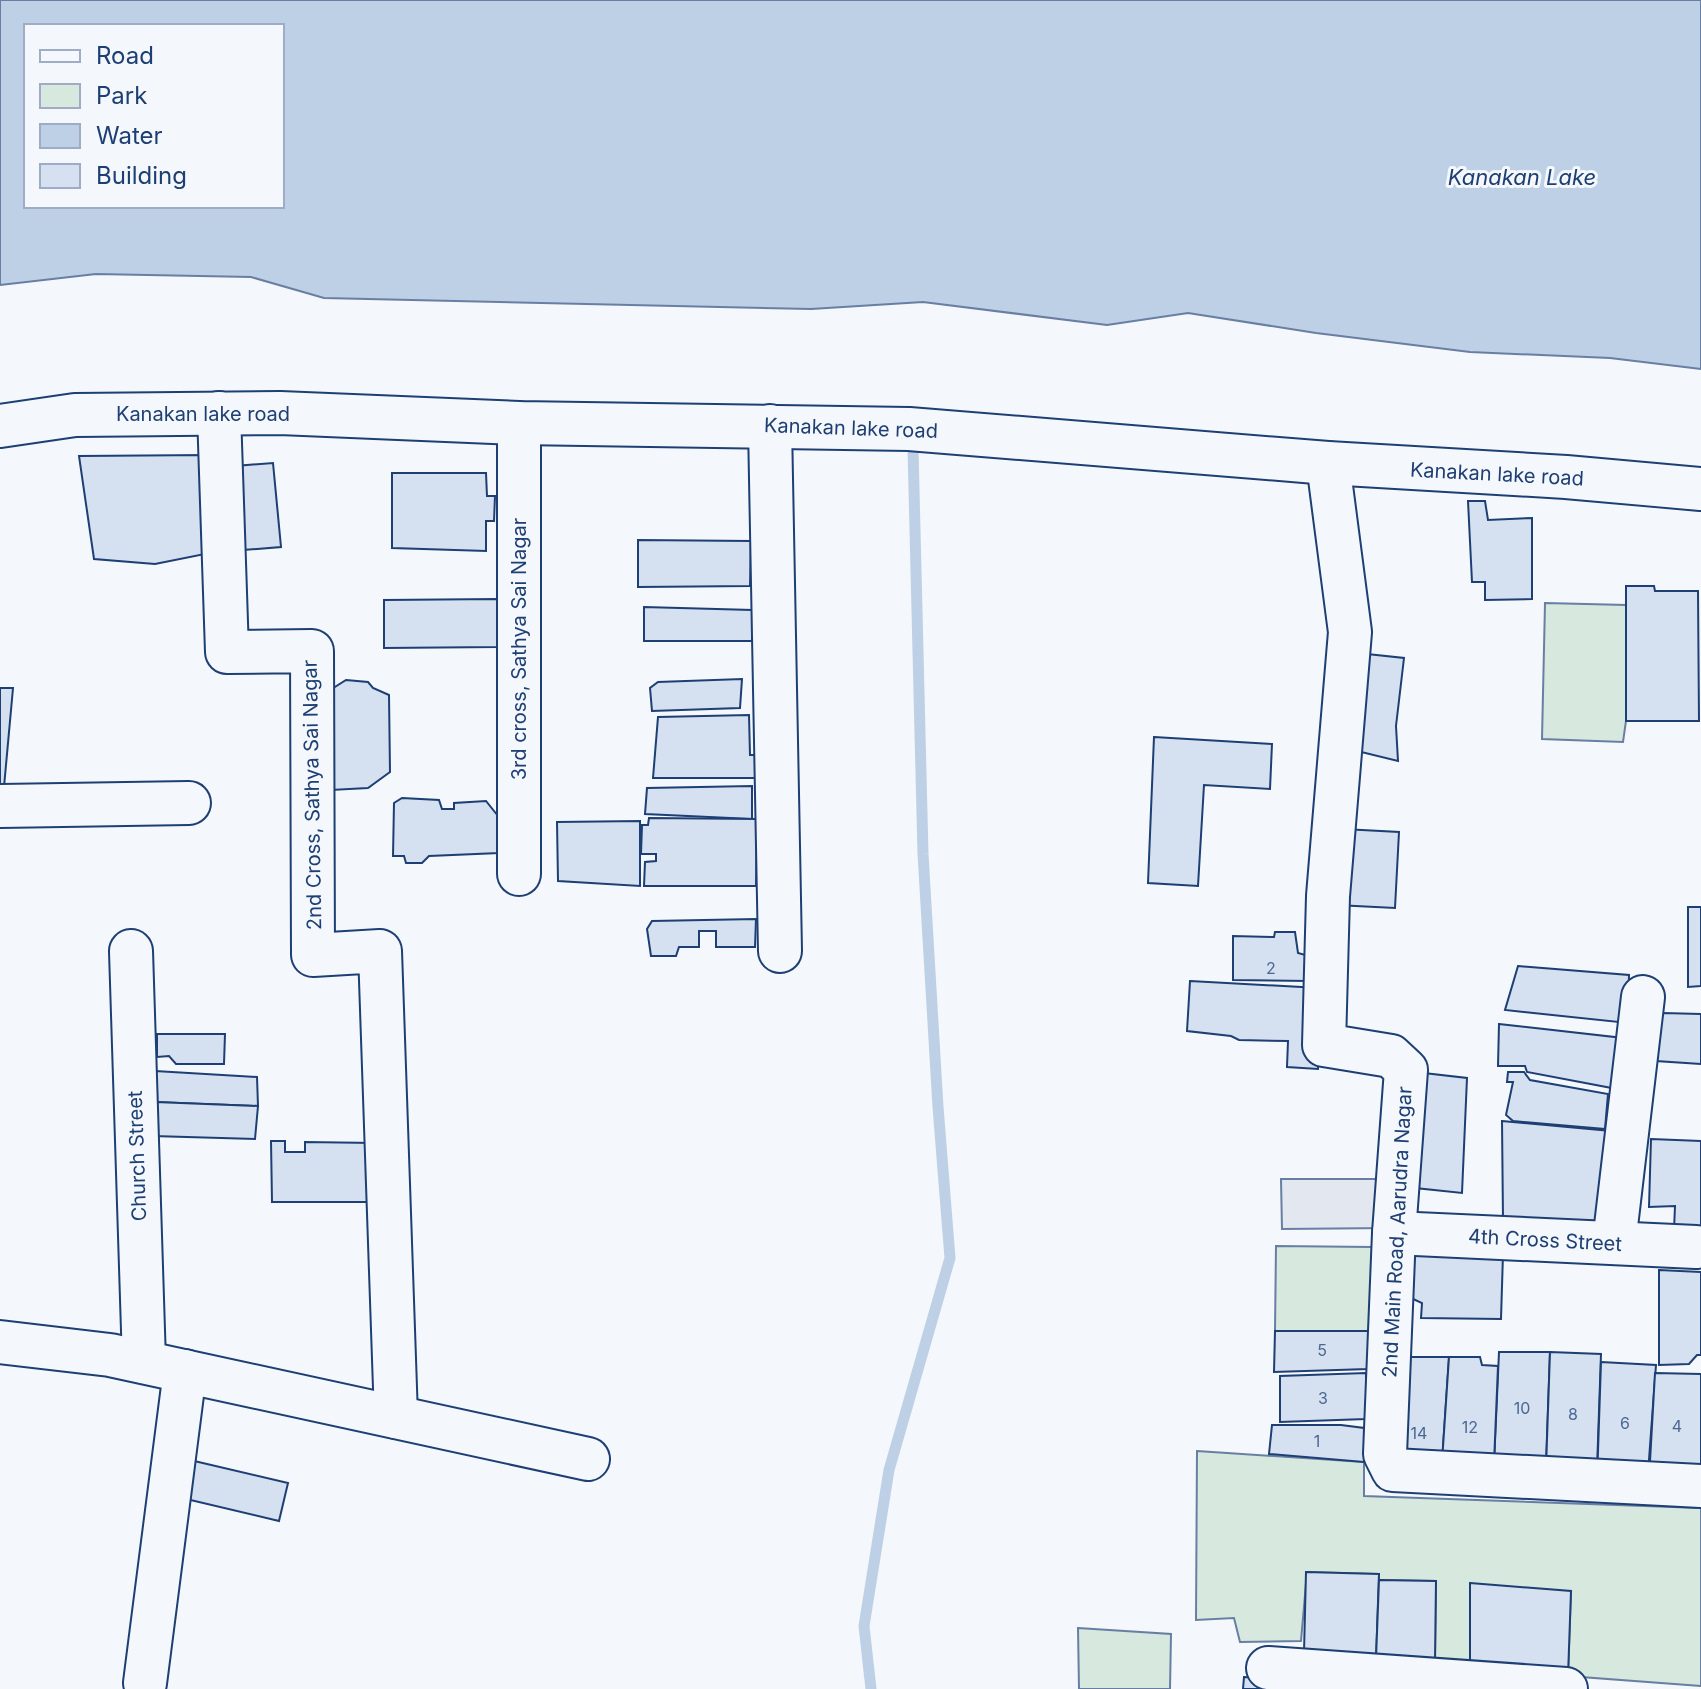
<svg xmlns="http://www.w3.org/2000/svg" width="1701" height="1689" font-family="Inter,sans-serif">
<rect width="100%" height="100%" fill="#f4f7fb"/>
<g fill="#d7e8df" stroke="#687fa3" stroke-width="2">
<path d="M1545 603 1626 605V721L1623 742 1542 739Z"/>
<path d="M1276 1246 1372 1247 1370 1331H1275Z"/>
<path d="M1197 1451 1364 1462V1496L1701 1508V1686L1568 1676 1571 1592 1470 1671 1435 1660 1436 1581 1379 1580 1378 1574 1307 1572 1301 1641 1240 1642 1234 1618 1196 1620Z"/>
<path d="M1078 1628 1171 1634 1170 1689H1079Z"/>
</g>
<path fill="#e3e8f0" stroke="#687fa3" stroke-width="2" d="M1281 1179H1390L1389 1228 1282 1229Z"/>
<path fill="#bed0e5" stroke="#687fa3" stroke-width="2" fill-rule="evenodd" d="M0 0H1701V369L1610 358 1470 352 1316 333 1188 313 1107 325 923 302 811 309 324 298 251 277 96 274 0 285ZM26 26H282V206H26Z"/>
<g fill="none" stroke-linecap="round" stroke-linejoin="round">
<path stroke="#bed0e5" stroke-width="11" d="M871 1689 864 1626 889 1470 950 1258 938 1107 923 854 913 449"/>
</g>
<g fill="#d5e0f0" stroke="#1d3f73" stroke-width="2">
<path d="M208 455 205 554 155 564 94 559 79 456Z"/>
<path d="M273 463 281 547 243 550 235 466Z"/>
<path d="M392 473H486L487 496H495L494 521H486V551L392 548Z"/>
<path d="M1468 501H1485L1488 520 1532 518V599L1485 600V582H1472Z"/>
<path d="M638 540 751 541 750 586 638 587Z"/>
<path d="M1626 586H1654L1655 591H1698L1699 721H1626Z"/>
<path d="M497 599V647L384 648V600Z"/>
<path d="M644 607 752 610V641H644Z"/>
<path d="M1367 654 1404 658 1396 726 1398 761 1353 750Z"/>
<path d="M742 679 740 708 652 711 650 688 658 682Z"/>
<path d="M346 680 368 682 373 688 389 695 390 772 368 788 331 790 327 692Z"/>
<path d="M0 688H13L4 787H0Z"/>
<path d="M749 715 750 755H762V778H653L658 717Z"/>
<path d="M1154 737 1272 744 1270 789 1204 785 1198 886 1148 883Z"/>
<path d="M752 786V819L645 814 647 788Z"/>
<path d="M402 798 439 800 442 809H454V803L486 801 498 816 499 853 429 856 422 863H406L404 856H393L394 803Z"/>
<path d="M649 818 757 819 756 886H644L645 862 656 861V854H641L642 825H648Z"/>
<path d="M640 821V886L558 881 557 822Z"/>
<path d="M1343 829 1399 832 1395 908 1336 905Z"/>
<path d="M1688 907H1701V986L1688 987Z"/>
<path d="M756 919 755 947H716V931H699V947H679L676 956H651L647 929 652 921Z"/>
<path d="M1275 932H1295L1298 953 1309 956 1308 981 1233 980V936L1274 937Z"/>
<path d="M1518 966 1629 975 1628 1023 1505 1010Z"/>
<path d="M1190 981 1319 988 1318 1069 1287 1067 1288 1041 1239 1040 1231 1036 1187 1031Z"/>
<path d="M1663 1013 1701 1014V1064L1656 1061V1032Z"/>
<path d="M1499 1024 1623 1038 1617 1089 1527 1072 1525 1066H1498Z"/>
<path d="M157 1034H225L224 1064H176L169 1056 157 1057Z"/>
<path d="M155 1071 257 1077 258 1106 155 1102Z"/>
<path d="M1415 1072 1467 1078 1462 1193 1406 1187Z"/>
<path d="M1508 1072H1524L1530 1080 1608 1094 1605 1129 1513 1121 1506 1115 1513 1082H1507Z"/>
<path d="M155 1102 258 1106 255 1139 153 1136Z"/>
<path d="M1502 1121 1611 1131 1603 1223 1503 1220Z"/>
<path d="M1651 1139 1701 1141V1230H1674L1675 1206 1649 1207Z"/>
<path d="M271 1141H285V1152H305V1142L375 1143 376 1202H272Z"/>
<path d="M1407 1249 1503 1254 1501 1319 1421 1318 1422 1303 1411 1298Z"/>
<path d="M1659 1270 1701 1272V1355H1697L1689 1364 1659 1365Z"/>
<path d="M1275 1331H1370L1368 1369 1274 1372Z"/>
<path d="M1499 1352H1550L1546 1465 1494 1463Z"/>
<path d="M1550 1352 1601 1354 1597 1469 1546 1468Z"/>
<path d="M1399 1357H1449L1442 1462 1394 1459Z"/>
<path d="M1449 1357H1480L1482 1365 1498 1366 1494 1463 1442 1462Z"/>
<path d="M1601 1362 1656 1365 1648 1473 1597 1481Z"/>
<path d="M1366 1373V1419L1280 1422V1376Z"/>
<path d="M1655 1373 1701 1374V1477L1649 1479Z"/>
<path d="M1272 1425H1341L1364 1428V1462L1269 1454Z"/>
<path d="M190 1460 288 1483 279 1521 182 1498Z"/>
<path d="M1306 1572 1379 1574 1376 1659 1304 1652Z"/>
<path d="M1379 1580 1436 1581 1435 1660 1376 1659Z"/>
<path d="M1470 1583 1571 1591 1568 1676 1470 1671Z"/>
<path d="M1244 1677 1295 1680 1294 1689H1243Z"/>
</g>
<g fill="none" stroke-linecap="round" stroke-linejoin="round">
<defs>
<g id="minor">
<path d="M219 413 227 652 312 651 313 955 380 951 396 1417"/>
<path d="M519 423V874"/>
<path d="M0 426 75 415 280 413 519 423 909 429 1328 463 1566 477 1701 489"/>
<path d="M770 426 780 951"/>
<path d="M1328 463 1350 632 1328 896 1324 1045 1391 1056 1406 1070 1394 1233 1385 1454 1393 1470 1701 1486"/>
<path d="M0 806 189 803"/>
<path d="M131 951 144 1362"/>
<path d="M1394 1233 1696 1247"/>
<path d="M1614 1243 1643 997"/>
<path d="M0 1342 110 1355 588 1459"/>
<path d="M1268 1668 1566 1689"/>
<path d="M145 1683 185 1371"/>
</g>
</defs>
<use href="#minor" stroke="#1d3f73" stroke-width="46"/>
<use href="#minor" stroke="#f4f7fb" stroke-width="42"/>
</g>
<g text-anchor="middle" stroke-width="6" stroke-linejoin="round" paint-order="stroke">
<g font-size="16" fill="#4b6792">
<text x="1271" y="974">2</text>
<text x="1322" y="1356">5</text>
<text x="1323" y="1404">3</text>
<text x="1522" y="1414">10</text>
<text x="1573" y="1420">8</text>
<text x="1625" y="1429">6</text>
<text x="1677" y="1432">4</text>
<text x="1470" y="1433">12</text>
<text x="1419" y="1439">14</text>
<text x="1317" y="1447">1</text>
</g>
<g font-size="20" fill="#1d3f73" stroke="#f4f7fb">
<text x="203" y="421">Kanakan lake road</text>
<text transform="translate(851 428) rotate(2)" y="7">Kanakan lake road</text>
<text transform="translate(1497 474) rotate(3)" y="7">Kanakan lake road</text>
<text transform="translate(519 649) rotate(-90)" y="7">3rd cross, Sathya Sai Nagar</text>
<text transform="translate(312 795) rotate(-91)" y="7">2nd Cross, Sathya Sai Nagar</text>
<text transform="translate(137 1156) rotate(-92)" y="7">Church Street</text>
<text transform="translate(1397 1232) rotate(-87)" y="7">2nd Main Road, Aarudra Nagar</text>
<text transform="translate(1545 1240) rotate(3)" y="7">4th Cross Street</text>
</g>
<g font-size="22" font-style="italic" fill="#1d3f73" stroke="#f4f7fb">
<text x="1522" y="185">Kanakan Lake</text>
</g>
</g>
<rect x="24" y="24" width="260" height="184" fill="#f4f7fb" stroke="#9eadc5" stroke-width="2"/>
<rect x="40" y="50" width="40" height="12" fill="#f4f7fb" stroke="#9eadc5" stroke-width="2"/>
<text x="96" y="64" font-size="24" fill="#1d3f73">Road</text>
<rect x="40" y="84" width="40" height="24" fill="#d7e8df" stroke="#9eadc5" stroke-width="2"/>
<text x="96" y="104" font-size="24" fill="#1d3f73">Park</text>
<rect x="40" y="124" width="40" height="24" fill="#bed0e5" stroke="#9eadc5" stroke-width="2"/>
<text x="96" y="144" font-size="24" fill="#1d3f73">Water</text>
<rect x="40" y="164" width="40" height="24" fill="#d5e0f0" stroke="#9eadc5" stroke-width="2"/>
<text x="96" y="184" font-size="24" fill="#1d3f73">Building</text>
</svg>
